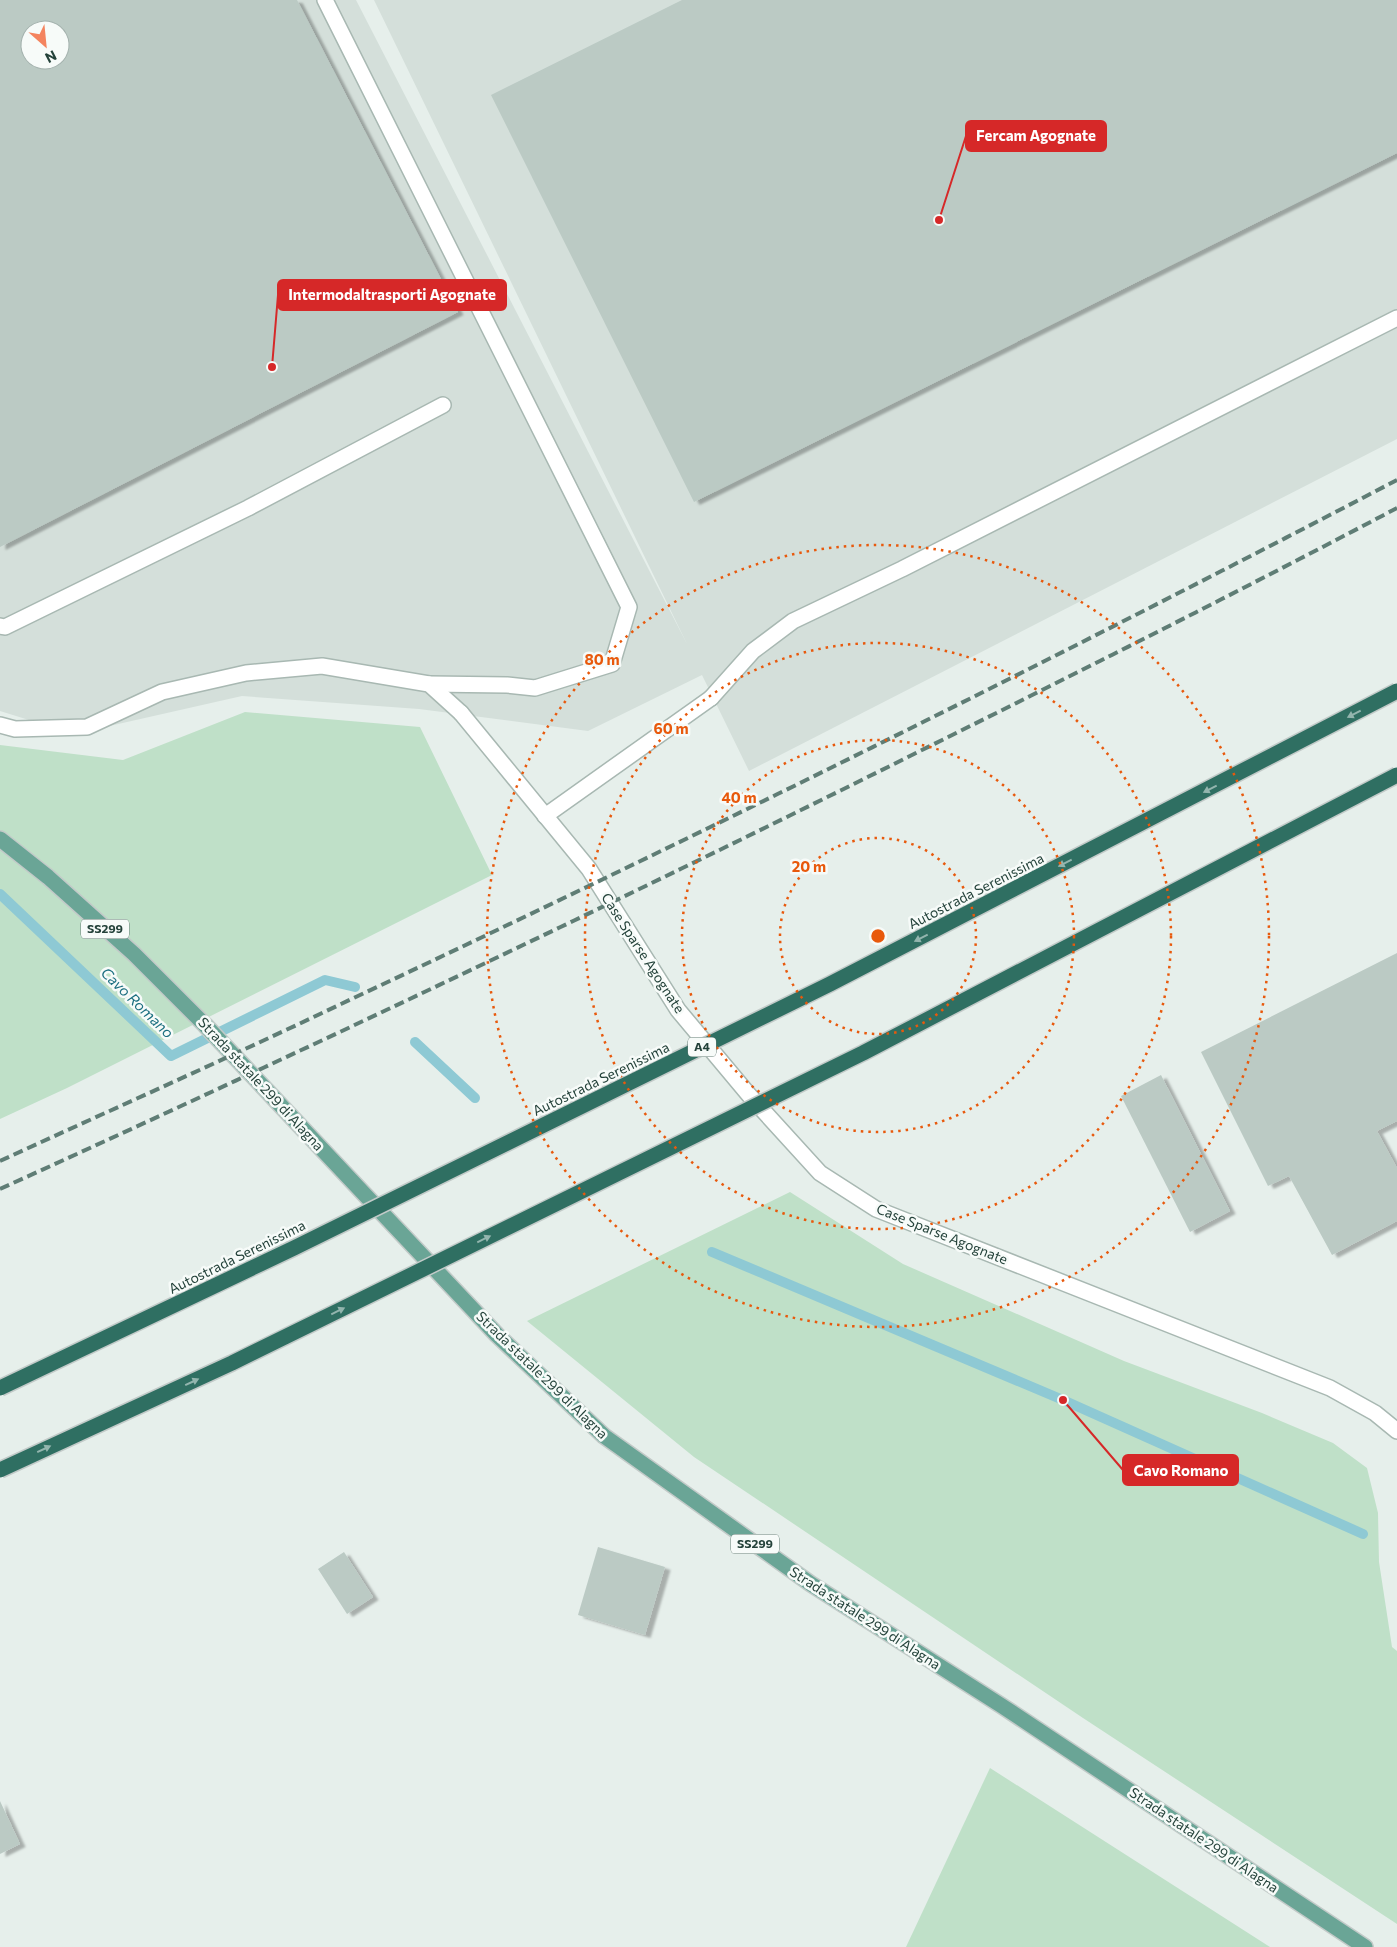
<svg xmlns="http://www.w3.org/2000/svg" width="1397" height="1947" font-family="Commissioner,sans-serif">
<defs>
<filter id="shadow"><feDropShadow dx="5.5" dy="3" stdDeviation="1" flood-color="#0004"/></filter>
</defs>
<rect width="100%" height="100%" fill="#e6efeb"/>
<path fill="#d4dfda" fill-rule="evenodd" d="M0 0H356L687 644 374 0H1397V439L749 771 702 675 588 731 419 709 242 696 74 734 0 711ZM30 30H60V60H30Z"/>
<g fill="#bfe0c8">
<path d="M245 712 420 727 492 875 67 1088 0 1119V745L123 760Z"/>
<path d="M790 1192 903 1264 1124 1361 1262 1413 1333 1443 1367 1468 1378 1513 1379 1562 1392 1647 1397 1651V1924L1083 1718 694 1457 527 1321Z"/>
<path d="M990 1768 1270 1947H906Z"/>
</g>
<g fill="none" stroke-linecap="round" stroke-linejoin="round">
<g stroke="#8ec9d4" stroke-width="10">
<path d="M0 894 171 1056 325 980 355 987"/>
<path d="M415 1042 475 1098"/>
<path d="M712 1252 1063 1400 1363 1534"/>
</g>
</g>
<g fill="#bbcac4" fill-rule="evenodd" filter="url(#shadow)">
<path d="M0 0H297L458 312 0 547ZM30 30H60V60H30Z"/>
<path d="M682 0H1397V153L694 502 491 95Z"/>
<path d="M1397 953V1121L1377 1131 1397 1168V1221L1332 1255 1289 1176 1268 1186 1201 1052Z"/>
<path d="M1161 1075 1230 1211 1190 1232 1121 1096Z"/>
<path d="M598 1547 665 1567 645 1635 578 1615Z"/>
<path d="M344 1552 373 1597 347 1614 318 1569Z"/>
<path d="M0 1801 20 1844 0 1854Z"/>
</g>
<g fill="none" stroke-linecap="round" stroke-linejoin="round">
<defs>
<g id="service">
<path d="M325 0 629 607 612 664 535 688 507 685 429 684"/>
<path d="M0 626 5 627 248 508 443 405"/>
<path d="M711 698 753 651 793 621 902 569 1397 318"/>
<path d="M0 725 15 729 87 727 162 692 246 673 322 666 429 684 461 713"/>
</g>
<g id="minor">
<path d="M461 713 589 869 678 1010 749 1095 820 1173 876 1209 1330 1388 1375 1413 1397 1431"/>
<path d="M545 816 711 698"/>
</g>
<path id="primary" d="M0 839 48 877 134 954 205 1025 497 1335 604 1436 811 1584 1002 1706 1365 1947"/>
</defs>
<use href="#service" stroke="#a8b8b2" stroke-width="18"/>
<use href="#minor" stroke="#a8b8b2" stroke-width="18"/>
<use href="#primary" stroke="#c2cac8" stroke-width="18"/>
<use href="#service" stroke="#fff" stroke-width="15"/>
<use href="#minor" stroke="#fff" stroke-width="15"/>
<use href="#primary" stroke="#6aa596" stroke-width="15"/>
<g stroke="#5f7d75" stroke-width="4" stroke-dasharray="10 5" stroke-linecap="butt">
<path d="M0 1161C113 1109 228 1058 341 1004 696 837 1049 662 1397 480"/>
<path d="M0 1189C306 1050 609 906 910 756 1073 675 1236 593 1397 508"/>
</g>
<defs>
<g id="motorway-bridge">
<path d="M0 1388 294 1248 830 984 1397 691"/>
<path d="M0 1470 232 1363 863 1053 1397 775"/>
</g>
</defs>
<use href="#motorway-bridge" stroke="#c2cac8" stroke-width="18" stroke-linecap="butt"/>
<use href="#motorway-bridge" stroke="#2f6f62" stroke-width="15"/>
</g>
<defs><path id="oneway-solid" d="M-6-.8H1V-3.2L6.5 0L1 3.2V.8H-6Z" transform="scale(1.25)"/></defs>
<g fill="#93b5ae">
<use href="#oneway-solid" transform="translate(1354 714) rotate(153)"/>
<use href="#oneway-solid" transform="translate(1210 789) rotate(153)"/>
<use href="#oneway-solid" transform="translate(1065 863) rotate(153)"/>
<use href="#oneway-solid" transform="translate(921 938) rotate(153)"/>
<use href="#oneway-solid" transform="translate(484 1239) rotate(-26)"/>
<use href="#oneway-solid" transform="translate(338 1311) rotate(-26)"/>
<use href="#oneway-solid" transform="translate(192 1382) rotate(-25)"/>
<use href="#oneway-solid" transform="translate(44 1449) rotate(-25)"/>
</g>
<g fill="none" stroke="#e8590c" stroke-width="2.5" stroke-dasharray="2.5 5">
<circle cx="878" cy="936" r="98"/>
<circle cx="878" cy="936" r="196"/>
<circle cx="878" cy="936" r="293"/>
<circle cx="878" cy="936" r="391"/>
</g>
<g text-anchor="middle" stroke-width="5" stroke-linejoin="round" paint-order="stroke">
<g fill="#f7fbf9" stroke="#637a73" stroke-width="1">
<rect x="81" y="919.5" width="48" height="19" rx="4"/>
<rect x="688" y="1037.5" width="28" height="19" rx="4"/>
<rect x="731" y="1534.5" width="48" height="19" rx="4"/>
</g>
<g font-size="12" font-weight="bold" fill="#24423a">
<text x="105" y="933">SS299</text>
<text x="702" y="1051">A4</text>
<text x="755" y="1548">SS299</text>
</g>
<g font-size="14" fill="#24423a" stroke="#f7fbf9">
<text transform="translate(976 891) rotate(-27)" y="5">Autostrada Serenissima</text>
<text transform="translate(643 953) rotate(57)" y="5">Case Sparse Agognate</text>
<text transform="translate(601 1079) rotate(-26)" y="5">Autostrada Serenissima</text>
<text transform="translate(261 1084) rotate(47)" y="5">Strada statale 299 di Alagna</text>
<text transform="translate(942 1234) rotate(22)" y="5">Case Sparse Agognate</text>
<text transform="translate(237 1257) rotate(-26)" y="5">Autostrada Serenissima</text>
<text transform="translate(542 1375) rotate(44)" y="5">Strada statale 299 di Alagna</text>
<text transform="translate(865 1618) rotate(33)" y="5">Strada statale 299 di Alagna</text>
<text transform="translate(1204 1840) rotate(34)" y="5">Strada statale 299 di Alagna</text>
</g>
<g font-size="15" font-style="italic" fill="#1c6f80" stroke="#f7fbf9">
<text transform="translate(137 1003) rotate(44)" y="5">Cavo Romano</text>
</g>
</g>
<circle cx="878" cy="936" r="8" fill="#e8590c" stroke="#f7fbf9" stroke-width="2.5"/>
<g font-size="15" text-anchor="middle" font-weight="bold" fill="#e8590c" stroke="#f7fbf9" stroke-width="5" stroke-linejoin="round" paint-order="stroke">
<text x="602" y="665">80 m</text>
<text x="671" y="734">60 m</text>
<text x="739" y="803">40 m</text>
<text x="809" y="872">20 m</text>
</g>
<path fill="none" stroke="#d62828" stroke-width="2" d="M939 220L966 136M272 367L278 295M1063 1400L1123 1470"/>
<g fill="#d62828" stroke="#f7fbf9" stroke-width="2">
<circle cx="939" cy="220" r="5"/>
<circle cx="272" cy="367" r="5"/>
<circle cx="1063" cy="1400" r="5"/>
</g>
<g fill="#d62828" stroke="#d62828" stroke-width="2">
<rect x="966" y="121" width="140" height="30" rx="5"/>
<rect x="278" y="280" width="228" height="30" rx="5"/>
<rect x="1123" y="1455" width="115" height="30" rx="5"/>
</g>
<g font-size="15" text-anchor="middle" font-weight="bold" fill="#fff">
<text x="1036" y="141">Fercam Agognate</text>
<text x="392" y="300">Intermodaltrasporti Agognate</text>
<text x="1181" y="1476">Cavo Romano</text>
</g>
<g transform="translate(45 45) rotate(153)"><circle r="24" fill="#f7fbf9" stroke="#a3b1ad"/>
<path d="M0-4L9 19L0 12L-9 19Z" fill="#f4845f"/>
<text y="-8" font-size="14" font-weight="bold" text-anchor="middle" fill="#24423a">N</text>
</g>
</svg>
